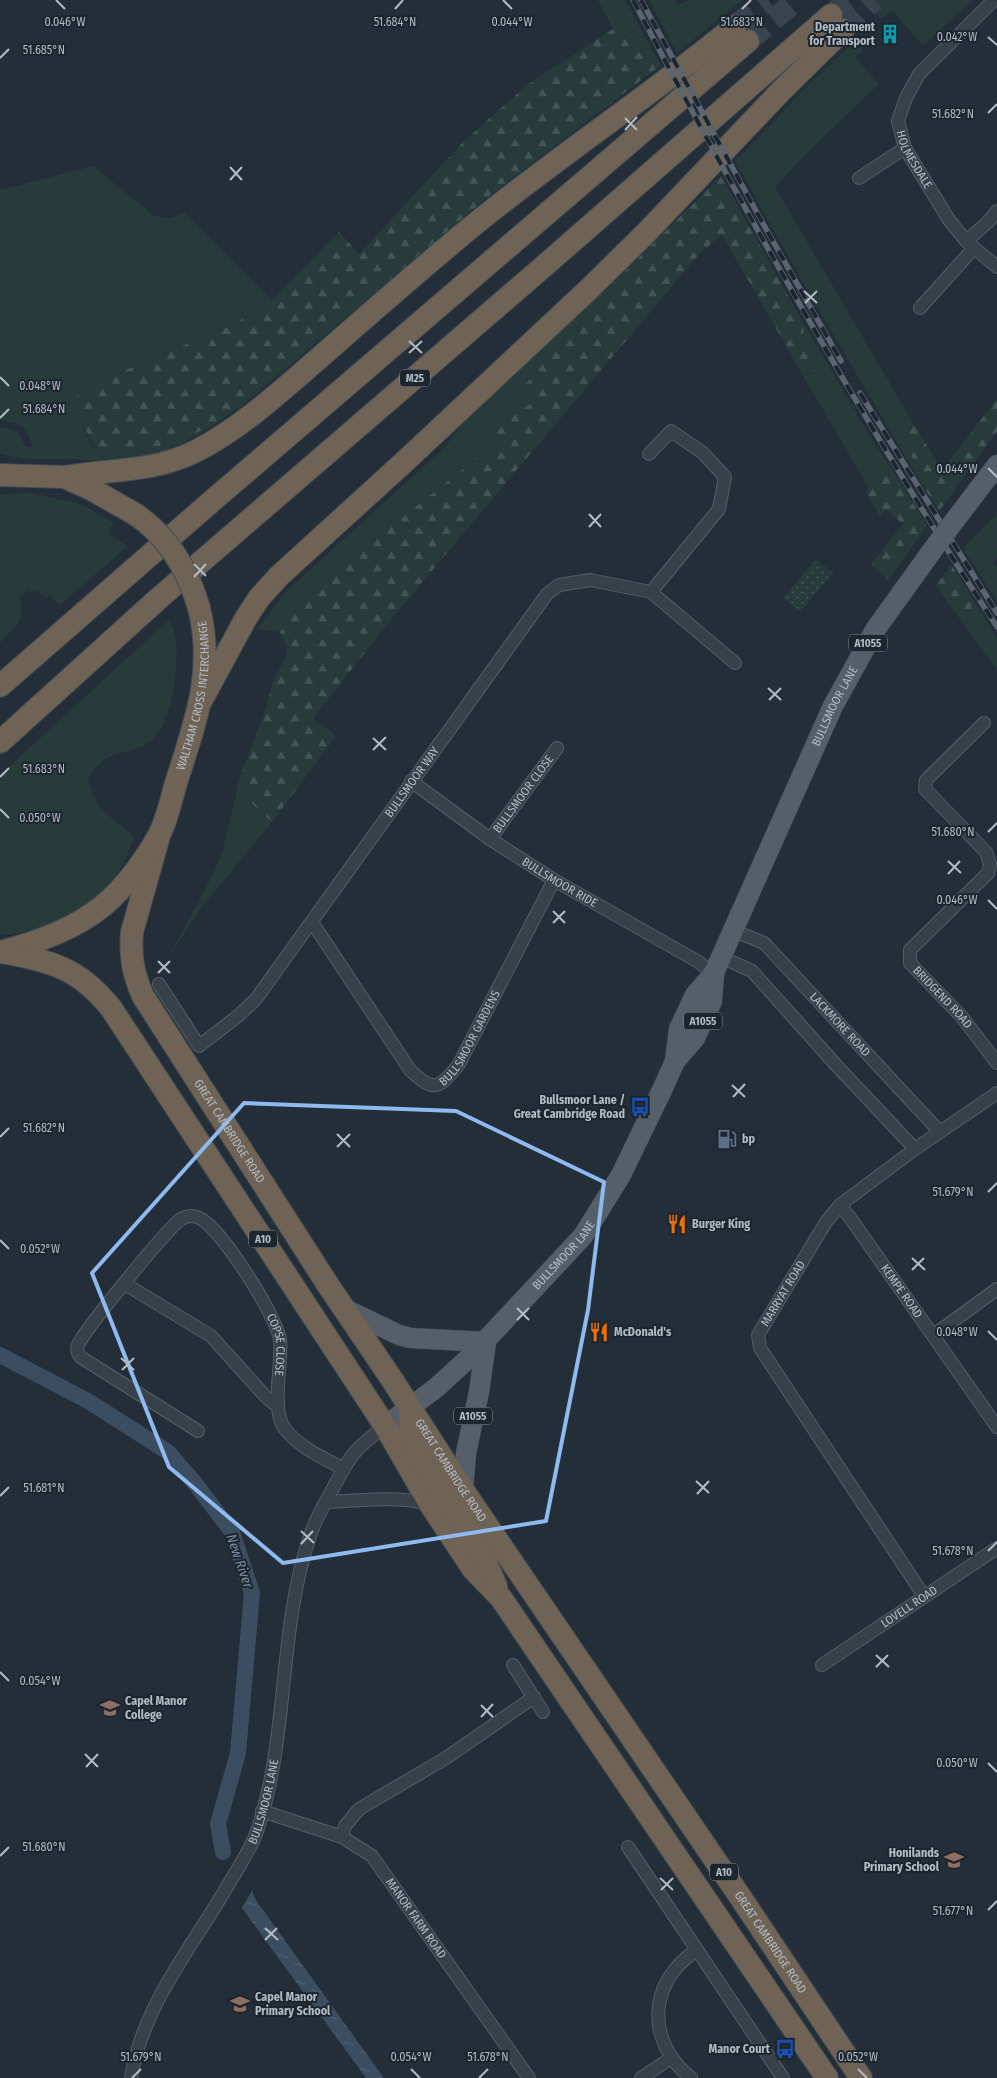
<svg xmlns="http://www.w3.org/2000/svg" width="997" height="2078" font-family="'Fira Sans Condensed',sans-serif">
<defs>
<pattern id="forest-firs" width="22" height="20" patternUnits="userSpaceOnUse" patternTransform="scale(1.25)"><rect width="22" height="20" fill="#273b3b"/><path d="M5 1l3.5 6h-7zM16 11l3.5 6h-7z" fill="#445556"/></pattern>
<pattern id="park-dots" width="8" height="8" patternUnits="userSpaceOnUse" patternTransform="scale(1.25)"><rect width="8" height="8" fill="#273b3b"/><path d="M2 2h.1M6 6h.1" fill="none" stroke="#445556" stroke-width="1.8" stroke-linecap="round"/></pattern>
<pattern id="water-ripples" width="26" height="14" patternUnits="userSpaceOnUse" patternTransform="scale(1.25)"><rect width="26" height="14" fill="#3b4d60"/><path d="M2 4q2-2 4 0t4 0M15 11q2-2 4 0t4 0" fill="none" stroke="#556575"/></pattern>
</defs>
<rect width="100%" height="100%" fill="#242e39"/>
<g fill="#273b3b">
<path d="M598 0H625L654 53 648 55 633 33 617 22 611 25Z"/>
<path d="M649 0H675L679 5 689 0H743L677 53Z"/>
<path d="M864 0H973L923 46 892 10 881 19Z"/>
<path d="M854 42 862 50 855 57 879 84 811 149 775 187 913 423 906 435 912 457 920 469 917 476 811 297 735 161 809 84Z"/>
<path d="M93 166 154 216 171 218 184 212 272 300 236 323 83 388C80 421 79 425 98 453L183 439 218 421 244 404C212 427 180 449 140 458 116 463 89 460 64 459 43 459 20 460 0 454V427C15 428 21 433 25 447H33C26 425 23 424 0 420V190Z"/>
<path d="M803 322 875 445 903 486 883 469 868 487 810 387 817 377 804 340Z"/>
<path d="M532 357 538 371 536 400 494 430V444L343 565 296 610 280 632 257 629 286 591 443 449 468 417Z"/>
<path d="M31 493 81 504 114 523 108 534 128 546 60 605 50 595 46 598 37 590 32 594 27 590 19 598C27 621 14 627 0 643V494Z"/>
<path d="M997 514V557L993 563 997 566V601L963 548Z"/>
<path d="M975 602 997 638V670L963 623Z"/>
<path d="M170 619C172 627 176 634 176 642 179 667 171 732 147 744 120 758 104 748 88 780 99 817 110 813 134 837 130 848 125 861 118 872 94 911 44 933 0 935V775Z"/>
<path d="M240 777C241 799 256 808 272 822L198 912 165 964 210 880 222 854Z"/>
</g>
<g fill="url(#forest-firs)">
<path d="M617 22C632 29 639 42 648 55L654 53 661 65 479 204 244 404C225 416 205 430 183 439 156 449 127 450 98 453L80 420 75 398 83 388 236 323 272 300 339 232 359 254 464 141 527 85 613 29 611 25Z"/>
<path d="M721 176 803 322 804 340 817 377 810 387 722 235 700 253 398 611 313 718 336 736 272 822 249 801 241 790 240 777 263 717 274 679 286 657 287 647 280 632 296 610 343 565 494 444V430L535 400 523 387 538 371 532 357 609 287Z"/>
<path d="M997 399V431L939 511 917 476 920 469 912 457 906 435 913 423 942 470Z"/>
<path d="M883 469 903 486 927 526 888 580 871 564 903 524 886 510 880 517 866 492 868 487Z"/>
<path d="M951 564 975 602 963 623 936 586Z"/>
</g>
<path fill="url(#park-dots)" d="M816 559 833 573 800 612 783 598Z"/>
<path fill="url(#water-ripples)" d="M252 1890 255 1899 384 2078H366L242 1908Z"/>
<g fill="none" stroke-linecap="round" stroke-linejoin="round">
<path stroke="#3b4d60" stroke-width="16" d="M0 1355 88 1401 168 1452 194 1482 232 1532 252 1593 238 1753 218 1824 223 1852"/>
<g stroke="#39434e" stroke-width="22" stroke-dasharray="22 11" stroke-linecap="butt">
<path d="M831 15 849 0"/>
<path d="M735 26 768 0"/>
<path d="M843 30 874 0"/>
<path d="M748 41 797 0"/>
</g>
<defs>
<g id="street">
<path id="s1" d="M994 0 919 74 906 98 898 121 905 148 949 220 966 241 997 267"/>
<path d="M859 178 905 148"/>
<path d="M966 241 987 223 997 211"/>
<path d="M920 308 974 248"/>
<path d="M649 454 671 431 703 453 725 477 719 509 651 592"/>
<path id="s2" d="M984 723 926 780 925 789 986 852 990 864 988 873 910 950V963L962 1017 997 1063"/>
<path id="s3" d="M411 781 490 839 554 880 697 961 714 973"/>
<path id="s4" d="M490 839 557 748"/>
<path id="s5" d="M312 922 410 1070C434 1093 439 1089 459 1064L554 880"/>
<path id="s6" d="M732 930 764 943 940 1132"/>
<path d="M721 957 752 971 836 1065 915 1149"/>
<path id="s7" d="M159 984 199 1046 238 1016 256 999 547 594 559 585 590 580 651 592 735 663"/>
<path id="s8" d="M840 1205 851 1219 997 1427"/>
<path d="M125 1284 211 1336 265 1396 273 1403 278 1404"/>
<path d="M934 1335 997 1289"/>
<path id="s9" d="M198 1431 82 1358C78 1355 76 1350 78 1345 85 1329 167 1229 181 1219 187 1216 194 1215 199 1218 221 1227 276 1316 280 1339 283 1364 270 1409 285 1429 300 1448 323 1458 344 1469"/>
<path d="M326 1502C362 1501 394 1495 430 1504"/>
<path id="s10" d="M924 1596 760 1348 758 1335 826 1222 840 1205 915 1149 997 1093"/>
<path d="M513 1665 543 1712"/>
<path id="s11" d="M822 1665 997 1548"/>
<path id="s12" d="M262 1811 342 1837 372 1856 529 2078"/>
<path d="M342 1837 345 1826 359 1809 446 1758 534 1697"/>
<path d="M628 1847 783 2078"/>
<path id="s13" d="M131 2078C143 2003 195 1944 231 1880 240 1865 250 1850 256 1834 290 1737 277 1630 311 1533 316 1519 324 1505 331 1492 339 1478 347 1459 359 1448 367 1440 376 1433 385 1426"/>
<path d="M641 2078 671 2058"/>
<path d="M691 2078C646 2042 647 1982 697 1950"/>
</g>
<g id="primary">
<path d="M952 524 997 465"/>
<path d="M675 1061 695 1038 712 1001 714 973"/>
<path d="M345 1309 399 1335 411 1338 486 1342"/>
<path id="s14" d="M385 1426 436 1388 472 1355 583 1236 621 1175 663 1088 675 1061 679 1029 695 995 714 973 833 706 875 630 934 548"/>
<path d="M463 1490 466 1453 479 1392 486 1342"/>
</g>
<g id="highway">
<path d="M0 475 64 477 91 489 135 514"/>
<path d="M64 477C110 469 152 473 196 451 241 428 281 391 318 359 368 315 418 271 469 229 555 158 649 97 735 26"/>
<path d="M0 686 212 501 748 41"/>
<path d="M201 701 246 618 259 598 279 576 402 464 588 290 646 233 781 91 843 30"/>
<path d="M0 742 158 599 543 267 831 15"/>
<path id="s15" d="M159 836 132 932C130 956 133 974 143 996L328 1285 393 1381 463 1490 741 1898 861 2078"/>
<path id="s16" d="M4 951C40 941 75 929 104 905 125 887 144 861 158 837 167 821 171 800 176 783 195 723 215 672 199 608"/>
<path d="M1 952C50 961 78 967 111 1008L385 1426 430 1504 473 1569 501 1598 827 2078"/>
<path d="M410 1409 411 1440 414 1448 483 1555 496 1586"/>
</g>
</defs>
<use href="#street" stroke="#565e67" stroke-width="14"/>
<use href="#primary" stroke="#414952" stroke-width="21"/>
<use href="#highway" stroke="#434b54" stroke-width="24"/>
<use href="#street" stroke="#384049" stroke-width="12"/>
<use href="#primary" stroke="#565f69" stroke-width="20"/>
<use href="#highway" stroke="#6f6355" stroke-width="22"/>
<defs>
<g id="rail">
<path d="M633 0C745 214 865 425 997 627"/>
<path d="M641 0 761 220 841 361"/>
<path d="M860 393 997 613"/>
</g>
</defs>
<use href="#rail" stroke="#5a6570" stroke-width="5.5"/>
<use href="#rail" stroke="#1d252e" stroke-width="4" stroke-dasharray="11" stroke-linecap="butt"/>
<defs>
<path id="primary-bridge" d="M934 548 952 524"/>
<path id="highway-bridge" d="M135 514C169 537 188 570 199 608"/>
</defs>
<use href="#primary-bridge" stroke="#414952" stroke-width="21" stroke-linecap="butt"/>
<use href="#highway-bridge" stroke="#434b54" stroke-width="24" stroke-linecap="butt"/>
<use href="#primary-bridge" stroke="#565f69" stroke-width="20"/>
<use href="#highway-bridge" stroke="#6f6355" stroke-width="22"/>
</g>
<path fill="none" stroke="#8ebaef" stroke-width="4" stroke-linejoin="round" d="M244 1103 456 1111 604 1182 588 1310 546 1521 283 1563 169 1467 92 1273Z"/>
<path fill="none" stroke="#b3bbc5" stroke-width="2" d="M56 0 65 9M503 0 512 9M395 9 403 0M742 9 751 0M988 37 997 45M0 58 9 49M988 113 997 104M625 118 637 130M625 130 637 117M230 167 242 180M230 180 242 167M804 291 817 303M805 303 817 291M409 341 422 353M409 353 422 341M0 377 9 386M0 418 9 409M988 468 997 477M589 514 601 527M589 527 601 514M194 564 206 576M194 577 206 564M768 688 781 700M769 700 781 688M373 738 386 750M373 750 386 737M0 777 9 768M0 809 9 818M988 832 997 823M948 861 961 873M948 874 960 861M988 900 997 909M553 911 565 923M553 923 565 911M158 961 170 973M158 973 170 961M732 1085 745 1097M733 1097 745 1084M337 1134 350 1147M0 1137 9 1128M337 1147 350 1134M988 1192 997 1183M0 1240 9 1249M912 1258 925 1270M912 1270 924 1258M517 1308 529 1320M517 1320 529 1308M988 1331 997 1340M121 1358 134 1370M122 1370 134 1358M696 1481 709 1493M697 1494 709 1481M0 1496 9 1487M301 1531 314 1543M301 1544 313 1531M988 1551 997 1542M876 1655 889 1667M876 1667 888 1655M0 1672 9 1681M481 1705 493 1717M481 1717 493 1704M85 1754 98 1767M988 1763 997 1772M86 1767 98 1754M0 1856 9 1847M660 1878 673 1890M661 1890 673 1878M988 1910 997 1901M265 1928 278 1940M265 1940 277 1928M411 2069 420 2078M858 2069 867 2078M132 2078 141 2069M479 2078 488 2069"/>
<defs>
<symbol id="building-bare" viewBox="-9 -9 18 18"><path d="M-4-6H4V6H1V3H-1V6H-4ZM-2.5-4.3h1.7v1.8h-1.7ZM.8-4.3h1.7v1.8H.8ZM-2.5-1h1.7V.8h-1.7ZM.8-1h1.7V.8H.8Z" fill="#0f9aa8" stroke="#1d252e" stroke-width="2.5" paint-order="stroke"/></symbol>
<symbol id="bus-bare" viewBox="-9 -9 18 18"><path d="M-5-6H5V4H4V6H2V4H-2V6H-4V4H-5ZM-3.5-4V0h7V-4ZM-3.5 1.2v1.5H-2V1.2ZM2 1.2v1.5H3.5V1.2Z" fill="#1a4fb4" stroke="#1d252e" stroke-width="2.5" paint-order="stroke"/></symbol>
<symbol id="fuel-bare" viewBox="-9 -9 18 18"><path d="M-5.5-6h7V0h2V4h1.3V-2.5L3-4.5l.8-.8L6-3V5H2.5V1h-1V6h-7ZM-4.2-4.7v3.2H.2V-4.7Z" fill="#5c6f8a" stroke="#1d252e" stroke-width="2.5" paint-order="stroke"/></symbol>
<symbol id="restaurant-bare" viewBox="-9 -9 18 18"><path d="M-5-6h1v4h1v-4h1v4h1v-4h1v5L-1.5 .5V6h-2V.5L-5-1ZM5-6V6H3V1.5H1.5Q1.5-4 5-6Z" fill="#e8710a" stroke="#1d252e" stroke-width="2.5" paint-order="stroke"/></symbol>
<symbol id="university-bare" viewBox="-9 -9 18 18"><path d="M0-5L7-2L0 1L-7-2ZM-4 1L0 2.5L4 1V4Q0 6-4 4Z" fill="#8d6e63" stroke="#1d252e" stroke-width="2.5" paint-order="stroke"/></symbol>
<symbol id="school-bare" viewBox="-9 -9 18 18"><path d="M0-5L7-2L0 1L-7-2ZM-4 1L0 2.5L4 1V4Q0 6-4 4Z" fill="#8d6e63" stroke="#1d252e" stroke-width="2.5" paint-order="stroke"/></symbol>
</defs>
<g fill-rule="evenodd">
<use href="#building-bare" x="876" y="20" width="28" height="28"/>
<use href="#bus-bare" x="626" y="1093" width="28" height="28"/>
<use href="#fuel-bare" x="713" y="1125" width="28" height="28"/>
<use href="#restaurant-bare" x="663" y="1210" width="28" height="28"/>
<use href="#restaurant-bare" x="585" y="1318" width="28" height="28"/>
<use href="#university-bare" x="96" y="1694" width="28" height="28"/>
<use href="#school-bare" x="940" y="1846" width="28" height="28"/>
<use href="#school-bare" x="226" y="1990" width="28" height="28"/>
<use href="#bus-bare" x="771" y="2035" width="28" height="28"/>
</g>
<g text-anchor="middle" stroke-width="4" stroke-linejoin="round" paint-order="stroke">
<g fill="#1d252e" stroke="#868e98" stroke-width="1">
<rect x="400" y="369.5" width="30" height="17" rx="4"/>
<rect x="849" y="634.5" width="38" height="17" rx="4"/>
<rect x="684" y="1012.5" width="38" height="17" rx="4"/>
<rect x="249" y="1230.5" width="28" height="17" rx="4"/>
<rect x="454" y="1407.5" width="38" height="17" rx="4"/>
<rect x="710" y="1863.5" width="28" height="17" rx="4"/>
</g>
<g font-size="11" font-weight="bold" fill="#b3bbc5">
<text x="415" y="382">M25</text>
<text x="868" y="647">A1055</text>
<text x="703" y="1025">A1055</text>
<text x="263" y="1243">A10</text>
<text x="473" y="1420">A1055</text>
<text x="724" y="1876">A10</text>
</g>
<g font-size="12" font-weight="bold" fill="#b3bbc5" stroke="#1d252e" text-anchor="start">
<text x="875" y="31" text-anchor="end">Department<tspan x="875" dy="14">for Transport</tspan></text>
<text x="625" y="1104" text-anchor="end">Bullsmoor Lane /<tspan x="625" dy="14">Great Cambridge Road</tspan></text>
<text x="742" y="1143">bp</text>
<text x="692" y="1228">Burger King</text>
<text x="614" y="1336">McDonald's</text>
<text x="125" y="1705">Capel Manor<tspan x="125" dy="14">College</tspan></text>
<text x="939" y="1857" text-anchor="end">Honilands<tspan x="939" dy="14">Primary School</tspan></text>
<text x="255" y="2001">Capel Manor<tspan x="255" dy="14">Primary School</tspan></text>
<text x="770" y="2053" text-anchor="end">Manor Court</text>
</g>
<g font-size="12" fill="#b3bbc5" stroke="#1d252e">
<text dy="4" stroke="none"><textPath href="#s1" startOffset="199">HOLMESDALE</textPath></text>
<text dy="4" stroke="none"><textPath href="#s16" startOffset="345">WALTHAM CROSS INTERCHANGE</textPath></text>
<text dy="4" stroke="none"><textPath href="#s14" startOffset="865">BULLSMOOR LANE</textPath></text>
<text dy="4" stroke="none"><textPath href="#s7" startOffset="415">BULLSMOOR WAY</textPath></text>
<text dy="4" stroke="none"><textPath href="#s4" startOffset="56">BULLSMOOR CLOSE</textPath></text>
<text dy="4" stroke="none"><textPath href="#s3" startOffset="180">BULLSMOOR RIDE</textPath></text>
<text dy="4" stroke="none"><textPath href="#s2" startOffset="370">BRIDGEND ROAD</textPath></text>
<text dy="4" stroke="none"><textPath href="#s6" startOffset="146">LACKMORE ROAD</textPath></text>
<text dy="4" stroke="none"><textPath href="#s5" startOffset="268">BULLSMOOR GARDENS</textPath></text>
<text dy="4" stroke="none"><textPath href="#s15" startOffset="326">GREAT CAMBRIDGE ROAD</textPath></text>
<text dy="4" stroke="none"><textPath href="#s14" startOffset="248">BULLSMOOR LANE</textPath></text>
<text dy="4" stroke="none"><textPath href="#s8" startOffset="106">KEMPE ROAD</textPath></text>
<text dy="4" stroke="none"><textPath href="#s10" startOffset="359">MARRYAT ROAD</textPath></text>
<text dy="4" stroke="none"><textPath href="#s9" startOffset="486">COPSE CLOSE</textPath></text>
<text dy="4" stroke="none"><textPath href="#s15" startOffset="731">GREAT CAMBRIDGE ROAD</textPath></text>
<text dy="4" stroke="none"><textPath href="#s11" startOffset="105">LOVELL ROAD</textPath></text>
<text dy="4" stroke="none"><textPath href="#s13" startOffset="309">BULLSMOOR LANE</textPath></text>
<text dy="4" stroke="none"><textPath href="#s12" startOffset="196">MANOR FARM ROAD</textPath></text>
<text dy="4" stroke="none"><textPath href="#s15" startOffset="1301">GREAT CAMBRIDGE ROAD</textPath></text>
</g>
<g font-size="14" font-style="italic" fill="#768ea6" stroke="#1d252e">
<text transform="translate(240 1561) rotate(71)" y="5">New River</text>
</g>
</g>
<g font-size="12" text-anchor="middle" fill="#b3bbc5" stroke="#1d252e" stroke-width="4" stroke-linejoin="round" paint-order="stroke">
<text x="65" y="26">0.046°W</text>
<text x="512" y="26">0.044°W</text>
<text x="395" y="26">51.684°N</text>
<text x="742" y="26">51.683°N</text>
<text x="957" y="41">0.042°W</text>
<text x="44" y="54">51.685°N</text>
<text x="953" y="118">51.682°N</text>
<text x="40" y="390">0.048°W</text>
<text x="44" y="413">51.684°N</text>
<text x="957" y="473">0.044°W</text>
<text x="44" y="773">51.683°N</text>
<text x="40" y="822">0.050°W</text>
<text x="953" y="836">51.680°N</text>
<text x="957" y="904">0.046°W</text>
<text x="44" y="1132">51.682°N</text>
<text x="953" y="1196">51.679°N</text>
<text x="40" y="1253">0.052°W</text>
<text x="957" y="1336">0.048°W</text>
<text x="44" y="1492">51.681°N</text>
<text x="953" y="1555">51.678°N</text>
<text x="40" y="1685">0.054°W</text>
<text x="957" y="1767">0.050°W</text>
<text x="44" y="1851">51.680°N</text>
<text x="953" y="1915">51.677°N</text>
<text x="141" y="2061">51.679°N</text>
<text x="488" y="2061">51.678°N</text>
<text x="411" y="2061">0.054°W</text>
<text x="858" y="2061">0.052°W</text>
</g>
</svg>
